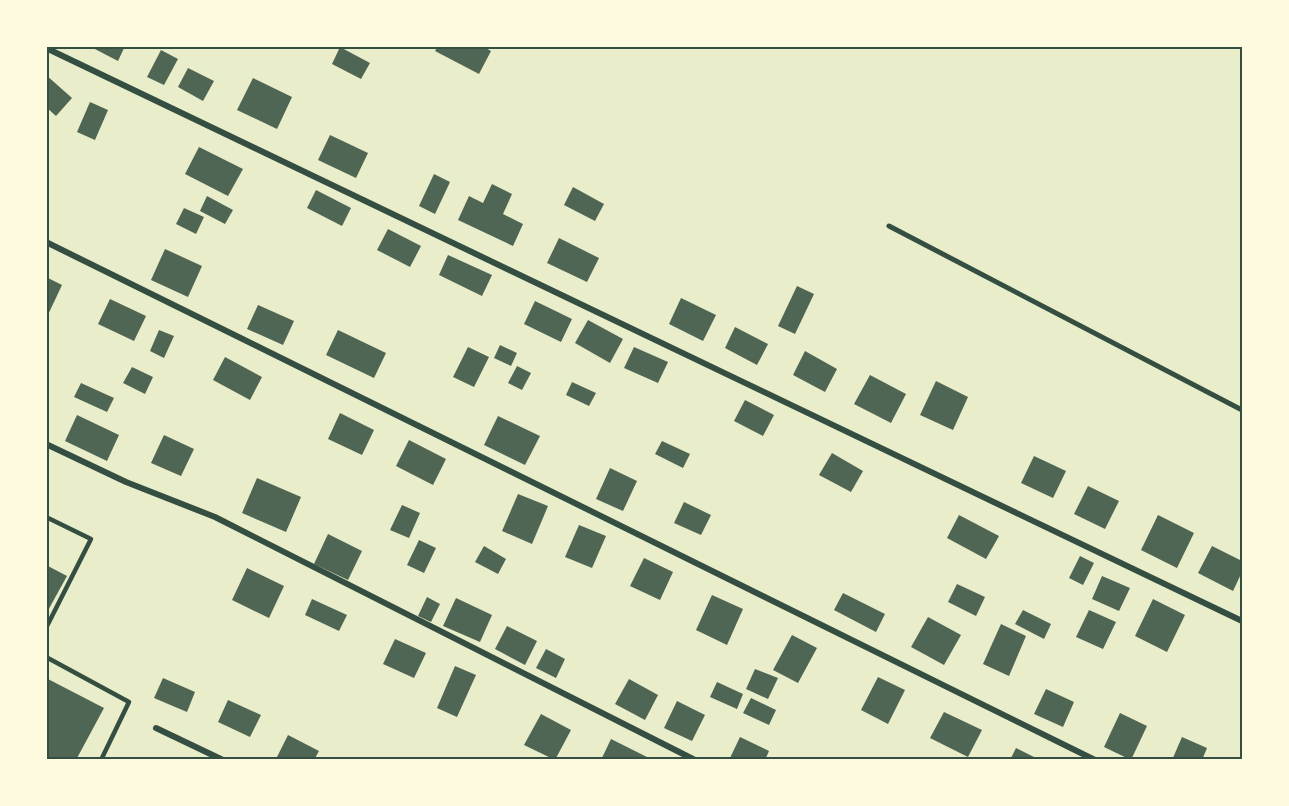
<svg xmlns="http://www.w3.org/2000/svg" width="1289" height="806" font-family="'Noto Sans',sans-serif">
<rect width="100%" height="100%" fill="#e9edc9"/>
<g fill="#4f6655">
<path d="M89 46H125L118 61Z"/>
<path d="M438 46H482L491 51 479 74 435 51Z"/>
<path d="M340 47 370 63 361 79 332 64Z"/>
<path d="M161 50 178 59 164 85 147 77Z"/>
<path d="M188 68 214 81 203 101 178 87Z"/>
<path d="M46 75 72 98 56 116 46 107Z"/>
<path d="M253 78 292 97 277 129 237 110Z"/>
<path d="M90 102 108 110 95 140 77 132Z"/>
<path d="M330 135 368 153 356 178 318 160Z"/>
<path d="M199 147 243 169 228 196 185 174Z"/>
<path d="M434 174 450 182 435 214 419 206Z"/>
<path d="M492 184 512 194 503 214 523 224 513 246 458 220 469 196 483 203Z"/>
<path d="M573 187 604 204 595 221 564 205Z"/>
<path d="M316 190 351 208 342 226 307 208Z"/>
<path d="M207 196 233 210 225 224 200 211Z"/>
<path d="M184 208 204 217 196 234 176 224Z"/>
<path d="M388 229 421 246 410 267 377 250Z"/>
<path d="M559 238 599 258 587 282 547 263Z"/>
<path d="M165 249 202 266 188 297 151 280Z"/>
<path d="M448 255 492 275 482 296 439 275Z"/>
<path d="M46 277 62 285 46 319Z"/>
<path d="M797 286 814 294 795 334 778 326Z"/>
<path d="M681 298 716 315 703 341 669 324Z"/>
<path d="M110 299 146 316 134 341 98 324Z"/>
<path d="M535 301 572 319 561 342 524 324Z"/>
<path d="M258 305 294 321 283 345 247 329Z"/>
<path d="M588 320 623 339 610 363 575 343Z"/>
<path d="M735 327 768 344 757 365 725 348Z"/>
<path d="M159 330 174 336 164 358 150 351Z"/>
<path d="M338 330 386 353 374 378 326 355Z"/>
<path d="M500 345 517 353 511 366 494 358Z"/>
<path d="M468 347 489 357 474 387 453 377Z"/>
<path d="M634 347 668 362 658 383 624 368Z"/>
<path d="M805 351 837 369 825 392 793 375Z"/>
<path d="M225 357 262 377 250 400 213 380Z"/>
<path d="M517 366 531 373 522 390 508 383Z"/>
<path d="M132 367 153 377 145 394 123 383Z"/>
<path d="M870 375 906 394 891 423 854 404Z"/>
<path d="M936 381 968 397 953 430 920 415Z"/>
<path d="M572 382 596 393 589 406 566 395Z"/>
<path d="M81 383 114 398 107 412 74 397Z"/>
<path d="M745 400 774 415 763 436 734 421Z"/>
<path d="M340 413 374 430 362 455 328 439Z"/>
<path d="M77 415 119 435 107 461 65 441Z"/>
<path d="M498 416 540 436 525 465 484 445Z"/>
<path d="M164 435 194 449 181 476 151 463Z"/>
<path d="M409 440 446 459 433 485 396 466Z"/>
<path d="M662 441 690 454 683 468 655 454Z"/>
<path d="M832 453 863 471 851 492 819 475Z"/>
<path d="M1034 456 1066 471 1053 498 1021 483Z"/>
<path d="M610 468 637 481 623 511 596 499Z"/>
<path d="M257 478 301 497 286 532 242 513Z"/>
<path d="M1088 486 1119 501 1105 529 1074 514Z"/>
<path d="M518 494 548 506 532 544 502 531Z"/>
<path d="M684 502 711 515 701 535 674 523Z"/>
<path d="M402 505 420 513 409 538 390 530Z"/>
<path d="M959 515 999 536 986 559 947 538Z"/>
<path d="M1158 515 1194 533 1177 568 1141 550Z"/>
<path d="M579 525 606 536 592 568 565 557Z"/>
<path d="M328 534 362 551 348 580 314 564Z"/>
<path d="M419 540 436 548 424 573 407 565Z"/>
<path d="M484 546 506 559 498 574 475 562Z"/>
<path d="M1212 546 1242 561V572L1233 591 1198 573Z"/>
<path d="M1080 556 1094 563 1083 585 1069 578Z"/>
<path d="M644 558 673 572 660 600 630 586Z"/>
<path d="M46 565 67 576 46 614Z"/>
<path d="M247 568 284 586 269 618 232 600Z"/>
<path d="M1102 576 1130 588 1119 611 1092 599Z"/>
<path d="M957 584 985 597 976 616 948 602Z"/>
<path d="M843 593 885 614 876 632 834 610Z"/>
<path d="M712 595 743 609 727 645 696 630Z"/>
<path d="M427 597 440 604 431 622 418 616Z"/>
<path d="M456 598 492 615 480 642 443 626Z"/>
<path d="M312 599 347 615 339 631 305 615Z"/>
<path d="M1153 599 1185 615 1167 652 1135 636Z"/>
<path d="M1023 610 1051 624 1044 639 1015 624Z"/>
<path d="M1089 610 1116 622 1103 649 1076 637Z"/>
<path d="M928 617 961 635 944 665 911 647Z"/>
<path d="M1001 624 1026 636 1009 676 983 664Z"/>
<path d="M507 626 537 641 525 665 495 649Z"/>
<path d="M792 635 817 648 798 683 773 670Z"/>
<path d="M395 639 426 653 414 678 383 664Z"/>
<path d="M546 649 565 659 556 678 536 668Z"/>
<path d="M455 666 476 675 457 717 437 708Z"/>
<path d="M755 669 778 678 768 699 746 689Z"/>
<path d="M878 677 905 690 888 724 861 710Z"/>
<path d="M46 678 104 708 76 760H46Z"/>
<path d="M163 678 195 692 187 712 154 698Z"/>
<path d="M629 679 658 695 645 720 615 704Z"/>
<path d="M717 682 743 694 737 709 710 697Z"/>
<path d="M1046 689 1074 702 1063 727 1034 714Z"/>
<path d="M751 698 776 710 769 725 743 713Z"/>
<path d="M228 700 261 715 250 737 218 722Z"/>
<path d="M677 701 705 715 692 741 664 728Z"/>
<path d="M944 712 982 730 968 757 930 738Z"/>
<path d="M1120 713 1147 726 1131 760 1104 747Z"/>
<path d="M541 714 571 730 555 760 524 745Z"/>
<path d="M288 735 319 751 314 760H282L277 757Z"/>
<path d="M740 737 769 751 765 760H729Z"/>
<path d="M1182 737 1207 748 1202 760H1172Z"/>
<path d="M611 739 653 760H601Z"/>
<path d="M1016 748 1040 760H1010Z"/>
</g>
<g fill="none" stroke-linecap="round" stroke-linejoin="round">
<g stroke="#344e41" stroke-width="4.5">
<path d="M46 517 91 539 46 628"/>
<path d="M46 657 129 702 101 760"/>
</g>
<path stroke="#344e41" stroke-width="5" d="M889 226 1242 410"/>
<g stroke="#344e41" stroke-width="6">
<path d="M46 48 1242 621"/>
<path d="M46 242 1095 760"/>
<path d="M46 444 126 482 215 517 695 760"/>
<path d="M156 728 223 760"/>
</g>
</g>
<rect width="1289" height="806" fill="none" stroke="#fefae0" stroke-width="96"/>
<rect x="48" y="48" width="1193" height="710" fill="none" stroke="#344e41" stroke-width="2"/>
</svg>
